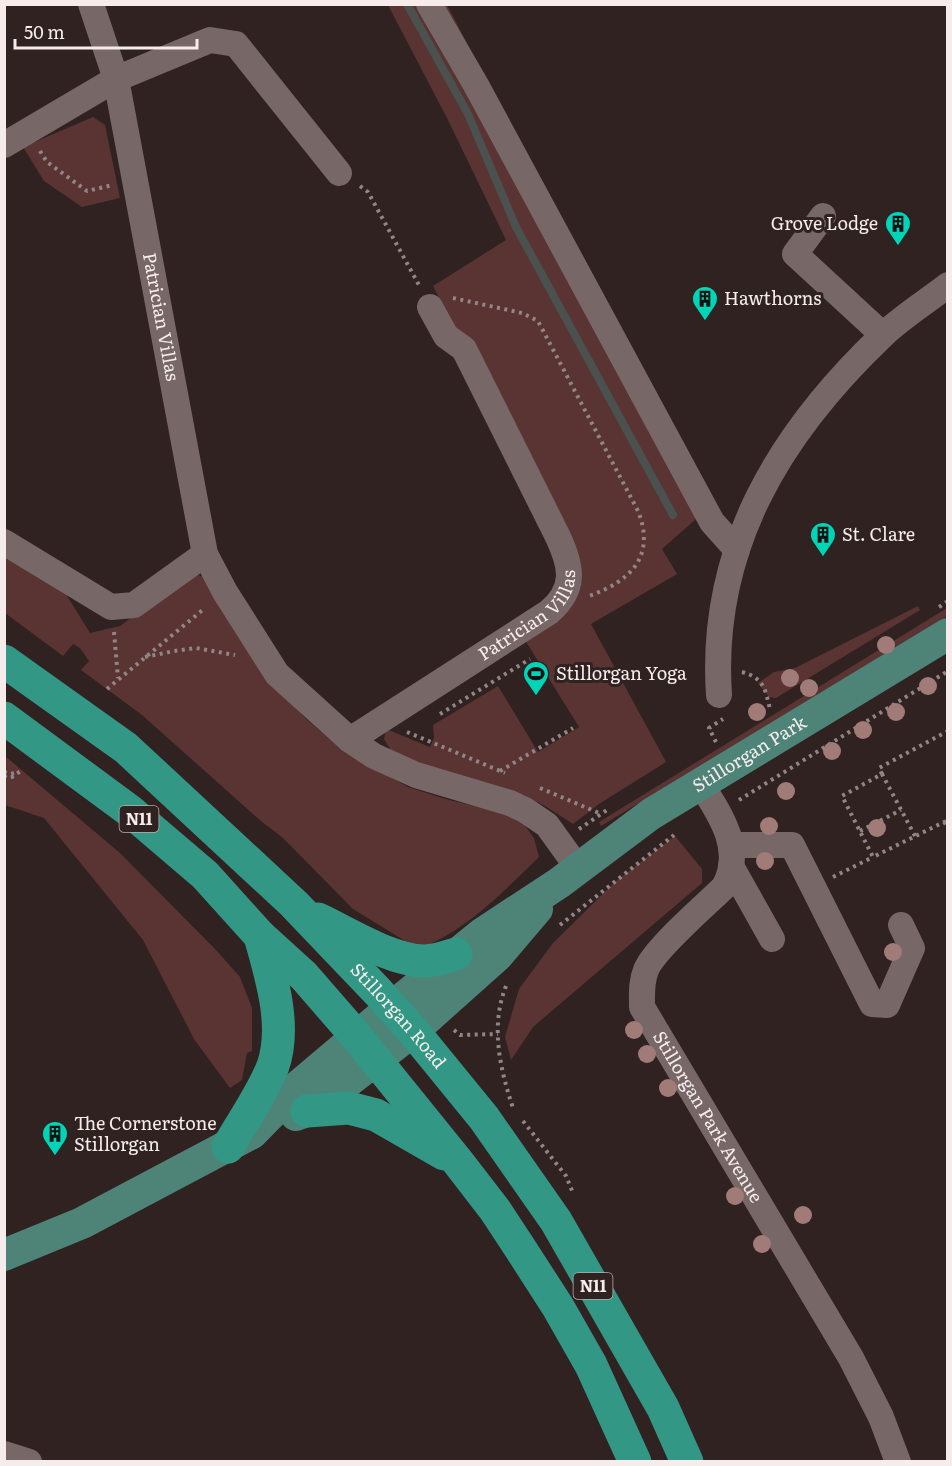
<svg xmlns="http://www.w3.org/2000/svg" width="952" height="1466" font-family="Literata,serif">
<rect width="100%" height="100%" fill="#2f2221"/>
<g fill="#5a3433">
<path d="M388 5H447L512 129 696 519 662 549 677 574 591 624 666 762 599 804 573 824 545 806 524 795 455 777 392 752 384 739 386 729 430 747 434 738 433 725 498 686 538 752 579 727 525 640 578 590 581 566 433 286 506 240 448 120Z"/>
<path d="M93 117 105 125 120 198 82 207 44 181 23 147Z"/>
<path d="M5 555 64 591 90 633 120 626 187 576 196 574 206 578 284 694 305 718 343 751 408 787 449 800 493 810 521 820 534 838 539 857C503 892 466 931 418 949L353 909 282 837 262 822 142 715 81 670 89 661 80 648 73 644 63 656 5 613Z"/>
<path d="M918 606 920 610 776 698 769 697 758 683 774 672 795 668Z"/>
<path d="M947 608V616L601 826 599 822Z"/>
<path d="M5 756 120 853 216 950 240 977 252 1008V1051L247 1053 242 1080 230 1088 194 1039 143 940 44 818 5 805Z"/>
<path d="M675 836 702 869V883L533 1027 511 1060 505 1037 519 989 553 943 616 881Z"/>
</g>
<g fill="none" stroke-linecap="round" stroke-linejoin="round">
<path stroke="#4a514e" stroke-width="8" d="M407 4 468 114 516 227 673 515"/>
<g stroke="#918685" stroke-width="4" stroke-dasharray="3 4.5" stroke-linecap="butt">
<path d="M40 151 47 162 87 191 113 185"/>
<path d="M360 186 368 192 420 287"/>
<path d="M453 298 522 313 538 321 638 511C656 556 631 581 589 596"/>
<path d="M939 607 948 601"/>
<path d="M114 632 118 678"/>
<path d="M145 657 174 651 196 648 235 655"/>
<path d="M742 672C764 678 765 689 770 709"/>
<path d="M107 689 205 608"/>
<path d="M440 714 530 659"/>
<path d="M407 732 505 773"/>
<path d="M716 742 709 728 723 719"/>
<path d="M500 771 573 728"/>
<path d="M4 772 10 774 15 773"/>
<path d="M882 774 879 768 948 731"/>
<path d="M4 776 7 778 12 777 22 770"/>
<path d="M540 788 599 813"/>
<path d="M739 800 948 671"/>
<path d="M944 822 948 828"/>
<path d="M579 829 610 808"/>
<path d="M860 831 901 810"/>
<path d="M915 836 882 774 842 796 873 857 944 822 948 821"/>
<path d="M833 877 873 857"/>
<path d="M560 925 674 835"/>
<path d="M506 986C490 1026 500 1069 513 1108"/>
<path d="M454 1030 460 1035 498 1034"/>
<path d="M523 1121 566 1176 573 1193"/>
</g>
<g stroke="#776867" stroke-width="26">
<path id="s1" d="M91 4 116 79 205 554 225 592 277 674 350 740 374 756 416 775 510 803 525 810 547 825 578 868"/>
<path d="M429 4 476 85 712 522 737 550"/>
<path d="M4 145 116 79 210 40 236 44 339 173"/>
<path d="M823 216 795 254 883 335"/>
<path d="M4 542 111 607 134 605 205 554"/>
<path d="M719 695C709 548 780 433 883 335 902 317 926 302 948 285"/>
<path id="s2" d="M350 740 549 612C576 589 572 567 558 537L464 349 446 336 430 307"/>
<path id="s3" d="M700 783C720 814 745 850 724 887 706 905 654 949 646 970 641 982 642 994 642 1007L851 1358 881 1417 898 1462"/>
<path d="M732 845H792L872 1004 887 1005 912 948 901 925"/>
<path d="M731 866 772 939"/>
<path d="M4 1454 29 1462"/>
</g>
<g stroke="#4e8478" stroke-width="32">
<path d="M296 1115 307 1111 342 1086 413 1031 498 955 537 909"/>
<path id="s4" d="M252 1133 296 1088 392 1007 483 933 559 883 651 814 948 634"/>
<path d="M4 1255 82 1223 250 1134"/>
</g>
<g stroke="#329784" stroke-width="33">
<path id="s5" d="M4 661 126 748 294 904 378 992 413 1031 484 1118 556 1221 663 1408 687 1462"/>
<path d="M4 718 130 811 205 875 260 936 304 976 357 1037 458 1162 495 1210 520 1248 558 1307 591 1365 635 1462"/>
<path d="M318 919C348 933 390 960 424 961 435 961 446 957 456 954"/>
<path d="M307 1111 349 1108 376 1115 444 1154"/>
<path d="M228 1147C242 1122 263 1093 273 1066 287 1025 271 976 260 936"/>
</g>
</g>
<g fill="#a07b78">
<circle cx="886" cy="645" r="9"/>
<circle cx="790" cy="678" r="9"/>
<circle cx="928" cy="686" r="9"/>
<circle cx="809" cy="688" r="9"/>
<circle cx="757" cy="712" r="9"/>
<circle cx="896" cy="712" r="9"/>
<circle cx="863" cy="730" r="9"/>
<circle cx="832" cy="751" r="9"/>
<circle cx="786" cy="791" r="9"/>
<circle cx="769" cy="826" r="9"/>
<circle cx="877" cy="828" r="9"/>
<circle cx="765" cy="861" r="9"/>
<circle cx="893" cy="952" r="9"/>
<circle cx="634" cy="1030" r="9"/>
<circle cx="647" cy="1054" r="9"/>
<circle cx="668" cy="1088" r="9"/>
<circle cx="735" cy="1196" r="9"/>
<circle cx="803" cy="1215" r="9"/>
<circle cx="762" cy="1244" r="9"/>
</g>
<defs>
<symbol id="building-pin" viewBox="-11 -11 22 30"><path d="M0 17L-7.5 6A9.5 9.5 0 1 1 7.5 6Z" fill="#00d5b7" stroke="#2f2221"/><path d="M-4-6H4V6H1V3H-1V6H-4ZM-2.5-4.3h1.7v1.8h-1.7ZM.8-4.3h1.7v1.8H.8ZM-2.5-1h1.7V.8h-1.7ZM.8-1h1.7V.8H.8Z" fill="#111"/></symbol>
<symbol id="stadium-pin" viewBox="-11 -11 22 30"><path d="M0 17L-7.5 6A9.5 9.5 0 1 1 7.5 6Z" fill="#00d5b7" stroke="#2f2221"/><path d="M0-5a6.5 5 0 1 0 0 10a6.5 5 0 1 0 0-10ZM-3.5-1.8h7v3.6h-7Z" fill="#111"/></symbol>
</defs>
<g fill-rule="evenodd">
<use href="#building-pin" x="883" y="209" width="30" height="40"/>
<use href="#building-pin" x="690" y="284" width="30" height="40"/>
<use href="#building-pin" x="808" y="520" width="30" height="40"/>
<use href="#stadium-pin" x="521" y="659" width="30" height="40"/>
<use href="#building-pin" x="40" y="1119" width="30" height="40"/>
</g>
<g text-anchor="middle" stroke-width="6" stroke-linejoin="round" paint-order="stroke">
<g fill="#2f2221" stroke="#baafae" stroke-width="1.5">
<rect x="119.5" y="806" width="39" height="26" rx="4.5"/>
<rect x="573.5" y="1273" width="39" height="26" rx="4.5"/>
</g>
<g font-size="16" font-weight="bold" fill="#f5eceb">
<text x="139" y="825">N11</text>
<text x="593" y="1292">N11</text>
</g>
<g font-size="18" fill="#f5eceb" stroke="#2f2221" text-anchor="start">
<text x="878" y="230" text-anchor="end">Grove Lodge</text>
<text x="724" y="305">Hawthorns</text>
<text x="842" y="541">St. Clare</text>
<text x="556" y="680">Stillorgan Yoga</text>
<text x="74" y="1130">The Cornerstone<tspan x="74" dy="21">Stillorgan</tspan></text>
</g>
<g font-size="18" fill="#f5eceb" stroke="#2f2221">
<text dy="6" stroke="none"><textPath href="#s1" startOffset="321">Patrician Villas</textPath></text>
<text dy="6" stroke="none"><textPath href="#s2" startOffset="220">Patrician Villas</textPath></text>
<text dy="6" stroke="none"><textPath href="#s4" startOffset="627">Stillorgan Park</textPath></text>
<text dy="6" stroke="none"><textPath href="#s5" startOffset="532">Stillorgan Road</textPath></text>
<text dy="6" stroke="none"><textPath href="#s3" startOffset="393">Stillorgan Park Avenue</textPath></text>
</g>
</g>
<rect width="952" height="1466" fill="none" stroke="#f5eceb" stroke-width="12"/>
<path d="M15 39v9h182v-9" fill="none" stroke="#f5eceb" stroke-width="3"/>
<text x="24" y="39" font-size="18" fill="#f5eceb" stroke="#2f2221" stroke-width="4.5" paint-order="stroke">50 m</text>
</svg>
